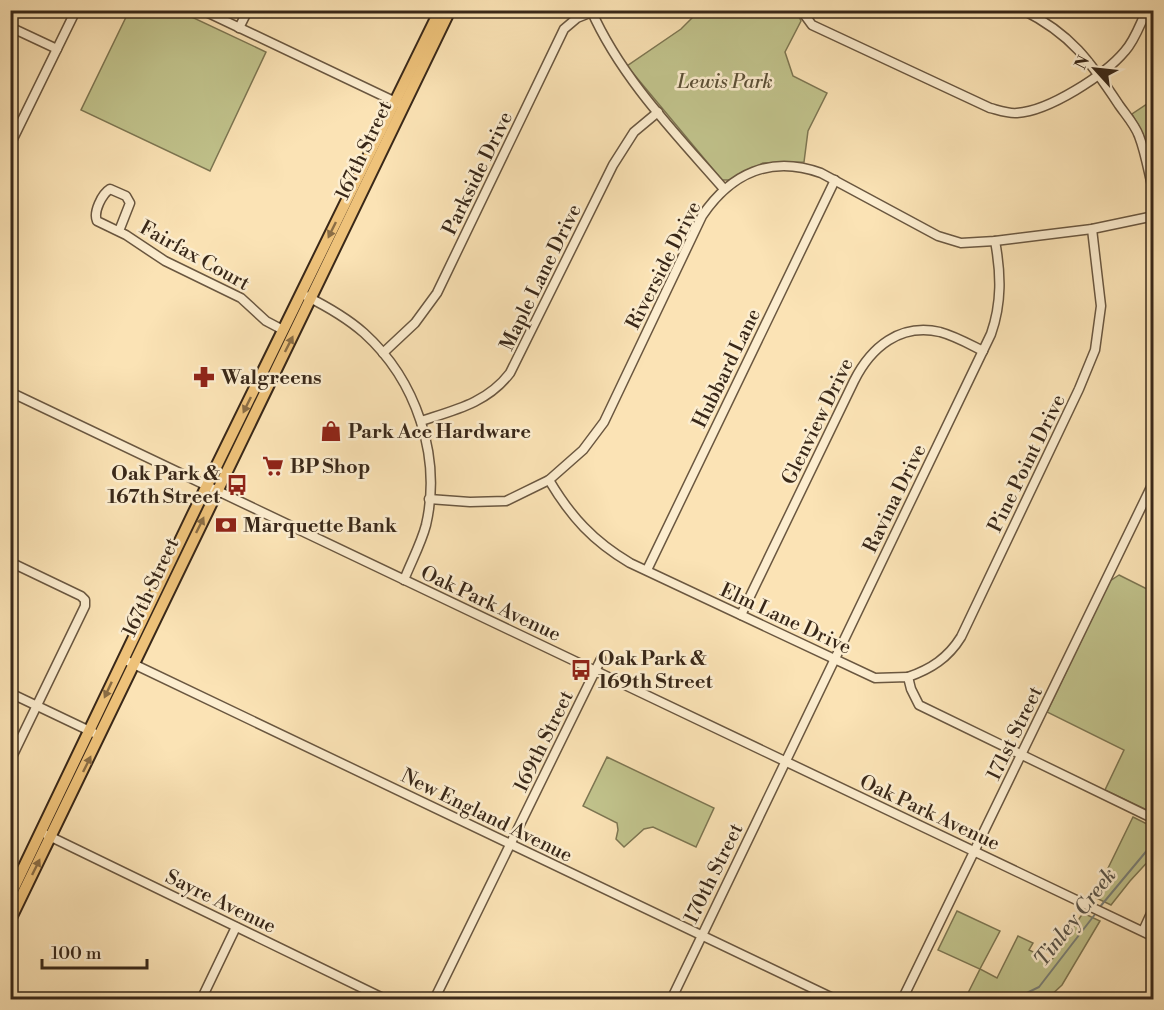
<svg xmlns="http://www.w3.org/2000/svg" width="1164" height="1010" font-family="'Libre Bodoni',serif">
<rect width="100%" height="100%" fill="#fbe3b5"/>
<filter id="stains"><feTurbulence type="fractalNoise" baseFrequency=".00333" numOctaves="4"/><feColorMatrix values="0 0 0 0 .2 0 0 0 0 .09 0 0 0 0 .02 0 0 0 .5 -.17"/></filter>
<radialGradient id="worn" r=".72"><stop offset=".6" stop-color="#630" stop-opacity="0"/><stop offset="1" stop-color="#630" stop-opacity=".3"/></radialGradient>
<g fill="#c1c38c" stroke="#7d7652" stroke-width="1.5">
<path d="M129 11H179L266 52 210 171 81 110Z"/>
<path d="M699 11H796L801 21 785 52 793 76 827 93 808 131 804 162 763 163 730 180H722L627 66 681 29Z"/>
<path d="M1153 100V174L1147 147 1141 130 1132 114Z"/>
<path d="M1119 575 1153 592V813L1105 790 1124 750 1047 712 1110 581Z"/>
<path d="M607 757 714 808 696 847 653 827 644 829 624 847 616 839 618 830 617 823 583 806Z"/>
<path d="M1133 817 1153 827V856L1130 881 1111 905 1094 897Z"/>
<path d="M957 911 1000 931 980 969 997 978 1018 936 1033 943 1029 950 1051 961 1083 913 1100 921 1062 985 1047 999H965L980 969 938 950Z"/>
</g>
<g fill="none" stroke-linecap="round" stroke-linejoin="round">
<g stroke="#798079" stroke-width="2">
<path d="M1099 908 1154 842"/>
<path d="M1012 1000 1039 987 1096 913"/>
</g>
<defs>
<g id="minor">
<path d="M202 10 400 104"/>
<path d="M591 10C621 78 676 134 724 189"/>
<path d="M801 10 812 25 990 108C998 110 1009 114 1017 113 1049 111 1105 75 1125 51 1135 40 1140 24 1147 10"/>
<path d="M1023 10C1071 34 1090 61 1119 105 1126 115 1135 125 1139 136 1146 154 1149 175 1154 194"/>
<path d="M10 27 57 49"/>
<path d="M239 28 248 10"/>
<path d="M10 145 76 10"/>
<path d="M119 231 130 203 126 196 110 189C102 194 93 212 97 221L126 235 165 261 241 298 266 321 283 330"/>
<path d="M306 296C326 306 347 318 364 333 416 380 442 456 426 525 421 544 411 562 404 580"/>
<path d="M383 353 415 323 437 293 564 29 577 18 597 10"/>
<path d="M10 392 1154 937"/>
<path d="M421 421C455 410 487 403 510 373L613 165 634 132 658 112"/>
<path d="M549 480C571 517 593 541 630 563L875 678 908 677 911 689 919 705 1154 819"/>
<path d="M429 499 470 502 506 501 549 480 583 450 604 422 702 216C731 173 771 155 821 173L938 236 961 243 995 241 1092 229 1154 216"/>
<path d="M10 562 81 596 85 600V606L10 761"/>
<path d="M647 570 835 180"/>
<path d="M741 615 854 381C871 347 900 323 940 332 955 336 969 344 983 351"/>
<path d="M123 659 837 1000"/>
<path d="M908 677C931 669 948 658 961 637L1079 389 1095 350 1101 306 1092 229"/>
<path d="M10 693 94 733"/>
<path d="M47 835 387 1000"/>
<path d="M1143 931 1154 907"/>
<path d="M201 1000 236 927"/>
<path d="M434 1000 601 659"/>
<path d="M671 1000 991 334C1002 303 1001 273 995 241"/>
<path d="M902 1000 1154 481"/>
</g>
<g id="major">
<path d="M10 896 193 514 440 10"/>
<path d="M10 920 450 10"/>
</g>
</defs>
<use href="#minor" stroke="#6a5740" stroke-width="11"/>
<use href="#major" stroke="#392819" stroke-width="14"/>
<use href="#minor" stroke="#fcedcf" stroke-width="8"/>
<use href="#major" stroke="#eec27a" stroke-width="10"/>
</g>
<defs><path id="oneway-solid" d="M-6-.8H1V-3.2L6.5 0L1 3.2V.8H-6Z" transform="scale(1.5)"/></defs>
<g fill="#8a6d45">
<use href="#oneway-solid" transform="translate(332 230) rotate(116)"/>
<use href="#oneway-solid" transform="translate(289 344) rotate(-63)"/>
<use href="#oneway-solid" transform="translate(247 405) rotate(116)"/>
<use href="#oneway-solid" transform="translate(200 525) rotate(-64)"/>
<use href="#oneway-solid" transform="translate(108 690) rotate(115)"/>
<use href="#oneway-solid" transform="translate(87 764) rotate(-64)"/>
<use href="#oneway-solid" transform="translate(36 867) rotate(-64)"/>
</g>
<defs>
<symbol id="pharmacy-bare" viewBox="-9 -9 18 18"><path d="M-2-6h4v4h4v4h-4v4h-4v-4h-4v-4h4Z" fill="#8f2418" stroke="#fcedcf" stroke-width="2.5" paint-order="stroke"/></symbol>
<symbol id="shop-bare" viewBox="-9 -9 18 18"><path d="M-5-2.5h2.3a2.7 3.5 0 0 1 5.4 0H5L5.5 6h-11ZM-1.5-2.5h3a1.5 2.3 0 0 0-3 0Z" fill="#8f2418" stroke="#fcedcf" stroke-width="2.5" paint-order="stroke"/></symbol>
<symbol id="supermarket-bare" viewBox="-9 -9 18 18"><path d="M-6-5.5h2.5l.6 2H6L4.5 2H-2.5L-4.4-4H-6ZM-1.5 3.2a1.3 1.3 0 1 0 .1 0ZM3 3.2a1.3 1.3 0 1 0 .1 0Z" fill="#8f2418" stroke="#fcedcf" stroke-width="2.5" paint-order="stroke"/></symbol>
<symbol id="bus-bare" viewBox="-9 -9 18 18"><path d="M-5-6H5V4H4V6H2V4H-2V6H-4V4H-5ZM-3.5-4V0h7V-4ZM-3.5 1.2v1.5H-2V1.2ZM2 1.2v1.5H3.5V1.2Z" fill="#8f2418" stroke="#fcedcf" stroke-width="2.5" paint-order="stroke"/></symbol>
<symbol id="bank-bare" viewBox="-9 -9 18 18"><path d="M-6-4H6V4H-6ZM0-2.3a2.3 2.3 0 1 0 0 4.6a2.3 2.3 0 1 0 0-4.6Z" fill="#8f2418" stroke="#fcedcf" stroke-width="2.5" paint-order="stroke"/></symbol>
</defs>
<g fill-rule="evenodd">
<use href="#pharmacy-bare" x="189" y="362" width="30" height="30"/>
<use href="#shop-bare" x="316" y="416" width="30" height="30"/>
<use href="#supermarket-bare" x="258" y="451" width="30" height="30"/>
<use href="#bus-bare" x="222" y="470" width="30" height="30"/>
<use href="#bank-bare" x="211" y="510" width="30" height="30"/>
<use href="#bus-bare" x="566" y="655" width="30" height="30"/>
</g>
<g text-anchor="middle" stroke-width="5" stroke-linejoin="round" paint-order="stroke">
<g font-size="20" font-style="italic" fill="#5b4f36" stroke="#fcedcf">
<text x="725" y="88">Lewis Park</text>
</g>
<g font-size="20" fill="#392819" stroke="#fcedcf">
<text transform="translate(363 150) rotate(-65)" y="7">167th Street</text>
<text transform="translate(477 173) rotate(-64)" y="7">Parkside Drive</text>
<text transform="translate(195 255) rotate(29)" y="7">Fairfax Court</text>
<text transform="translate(663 265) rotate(-63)" y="7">Riverside Drive</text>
<text transform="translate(540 277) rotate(-64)" y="7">Maple Lane Drive</text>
<text transform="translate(726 368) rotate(-64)" y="7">Hubbard Lane</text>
<text transform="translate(817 421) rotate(-64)" y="7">Glenview Drive</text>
<text transform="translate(1026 463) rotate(-64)" y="7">Pine Point Drive</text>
<text transform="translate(894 498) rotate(-64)" y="7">Ravina Drive</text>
<text transform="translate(150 587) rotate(-65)" y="7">167th Street</text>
<text transform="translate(491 603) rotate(25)" y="7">Oak Park Avenue</text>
<text transform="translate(786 618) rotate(25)" y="7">Elm Lane Drive</text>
<text transform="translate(1014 733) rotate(-64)" y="7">171st Street</text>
<text transform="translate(543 741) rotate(-64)" y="7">169th Street</text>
<text transform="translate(930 812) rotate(25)" y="7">Oak Park Avenue</text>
<text transform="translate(487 815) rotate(26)" y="7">New England Avenue</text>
<text transform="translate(713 873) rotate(-64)" y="7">170th Street</text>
<text transform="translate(221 901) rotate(26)" y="7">Sayre Avenue</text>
</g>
<g font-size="20" font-weight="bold" fill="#392819" stroke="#fcedcf" text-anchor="start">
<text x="221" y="384">Walgreens</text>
<text x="348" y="438">Park Ace Hardware</text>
<text x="290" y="473">BP Shop</text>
<text x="220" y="480" text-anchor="end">Oak Park &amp;<tspan x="220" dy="23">167th Street</tspan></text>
<text x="243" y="532">Marquette Bank</text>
<text x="598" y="665">Oak Park &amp;<tspan x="598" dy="23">169th Street</tspan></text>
</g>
<g font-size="21" font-style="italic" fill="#595449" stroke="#fcedcf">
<text transform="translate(1075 917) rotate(-52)" y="7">Tinley Creek</text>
</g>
</g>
<rect width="1164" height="1010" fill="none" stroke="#fbe3b5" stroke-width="36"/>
<rect x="12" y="12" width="1140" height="986" fill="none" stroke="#392819" stroke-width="3"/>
<rect x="18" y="18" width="1128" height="974" fill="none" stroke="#392819" stroke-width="1.5"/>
<g transform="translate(1095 69) rotate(297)" stroke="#fcedcf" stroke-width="4.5" paint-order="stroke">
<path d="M0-4.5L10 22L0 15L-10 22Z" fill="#392819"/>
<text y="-9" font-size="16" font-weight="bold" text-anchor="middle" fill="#392819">N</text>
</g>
<path d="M42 959v9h105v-9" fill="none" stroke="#392819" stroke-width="3"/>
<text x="51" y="959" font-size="18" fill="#392819" stroke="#fcedcf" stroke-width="4.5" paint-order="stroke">100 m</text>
<rect width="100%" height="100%" filter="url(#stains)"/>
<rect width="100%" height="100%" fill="url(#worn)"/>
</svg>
